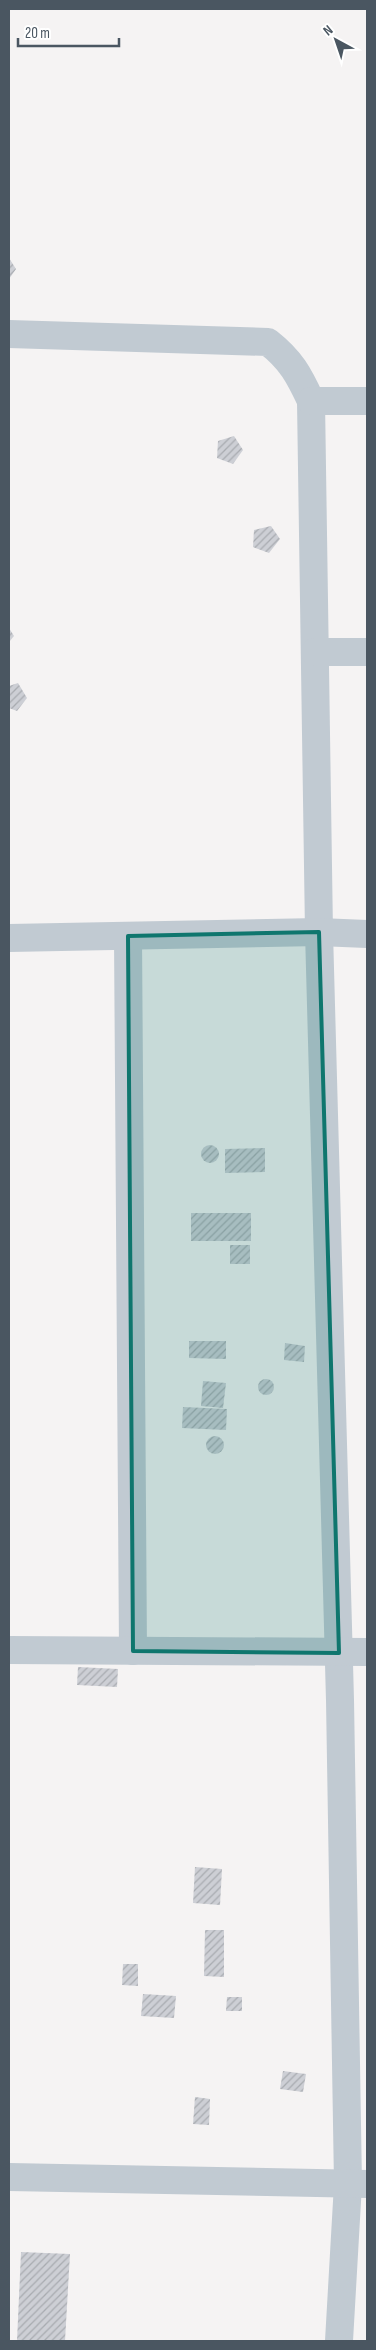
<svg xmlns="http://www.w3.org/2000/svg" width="376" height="2350" font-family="'Sofia Sans Condensed',sans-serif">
<defs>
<pattern id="building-hatch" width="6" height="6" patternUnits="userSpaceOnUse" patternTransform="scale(1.25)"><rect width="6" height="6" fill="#cdcfd5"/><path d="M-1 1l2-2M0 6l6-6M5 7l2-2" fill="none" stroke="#a8abb0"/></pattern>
</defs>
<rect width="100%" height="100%" fill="#f5f3f3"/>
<g fill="url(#building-hatch)">
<path d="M9 258 16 269 9 279Z"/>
<path d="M234 436 243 450 233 464 217 458 218 441Z"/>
<path d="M271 526 280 539 269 553 253 547 254 530Z"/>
<path d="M9 628 14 636 9 642Z"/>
<path d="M18 683 27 698 17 711 9 708V686Z"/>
<circle cx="210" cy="1154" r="9"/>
<path d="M265 1148V1172L225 1173V1149Z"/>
<rect x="191" y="1213" width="60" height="28"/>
<rect x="230" y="1245" width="20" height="19"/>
<path d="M189 1341H226V1359L189 1358Z"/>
<path d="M285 1343 305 1346 304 1362 284 1360Z"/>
<circle cx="266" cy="1387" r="8"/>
<path d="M203 1381 226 1383 223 1408 201 1406Z"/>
<path d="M183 1407 227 1409 226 1430 182 1428Z"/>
<circle cx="215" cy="1445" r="9"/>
<path d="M78 1667 118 1669 117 1687 77 1685Z"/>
<path d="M195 1867 222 1869 220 1905 193 1903Z"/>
<path d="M205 1930H224V1977L204 1976Z"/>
<path d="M123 1964H138V1986L122 1985Z"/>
<path d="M143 1994 176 1996 174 2018 141 2016Z"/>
<path d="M227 1997H242V2011H226Z"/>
<path d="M283 2071 306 2074 303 2092 280 2089Z"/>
<path d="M195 2097 210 2099 209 2125 193 2124Z"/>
<path d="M21 2252 70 2254 65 2341H17Z"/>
</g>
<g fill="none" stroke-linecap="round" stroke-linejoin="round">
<g stroke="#c1cad2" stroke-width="28">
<path d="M9 334 268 342C291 360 299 375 311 401L319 932 340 1700 348 2184 339 2341"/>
<path d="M311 401H367"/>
<path d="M315 652H367"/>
<path d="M128 936 133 1651"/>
<path d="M9 938 319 932 367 934"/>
<path d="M9 1650 367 1652"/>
<path d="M9 2177 367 2184"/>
</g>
</g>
<path fill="#0f766e" fill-opacity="0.2" stroke="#0f766e" stroke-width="4" stroke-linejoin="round" d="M319 932 339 1653 133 1651 128 936Z"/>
<rect width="376" height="2350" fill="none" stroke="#4a5661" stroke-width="20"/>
<g transform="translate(336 40) rotate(320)" stroke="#ffffff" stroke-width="4" paint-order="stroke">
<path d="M0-4L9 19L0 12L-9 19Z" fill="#4a5661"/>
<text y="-8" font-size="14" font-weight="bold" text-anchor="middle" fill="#4a5661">N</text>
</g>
<path d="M18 38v8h101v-8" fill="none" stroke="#4a5661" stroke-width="2.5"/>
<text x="25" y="38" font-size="15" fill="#4a5661" stroke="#ffffff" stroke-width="4" paint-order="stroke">20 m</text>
</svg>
